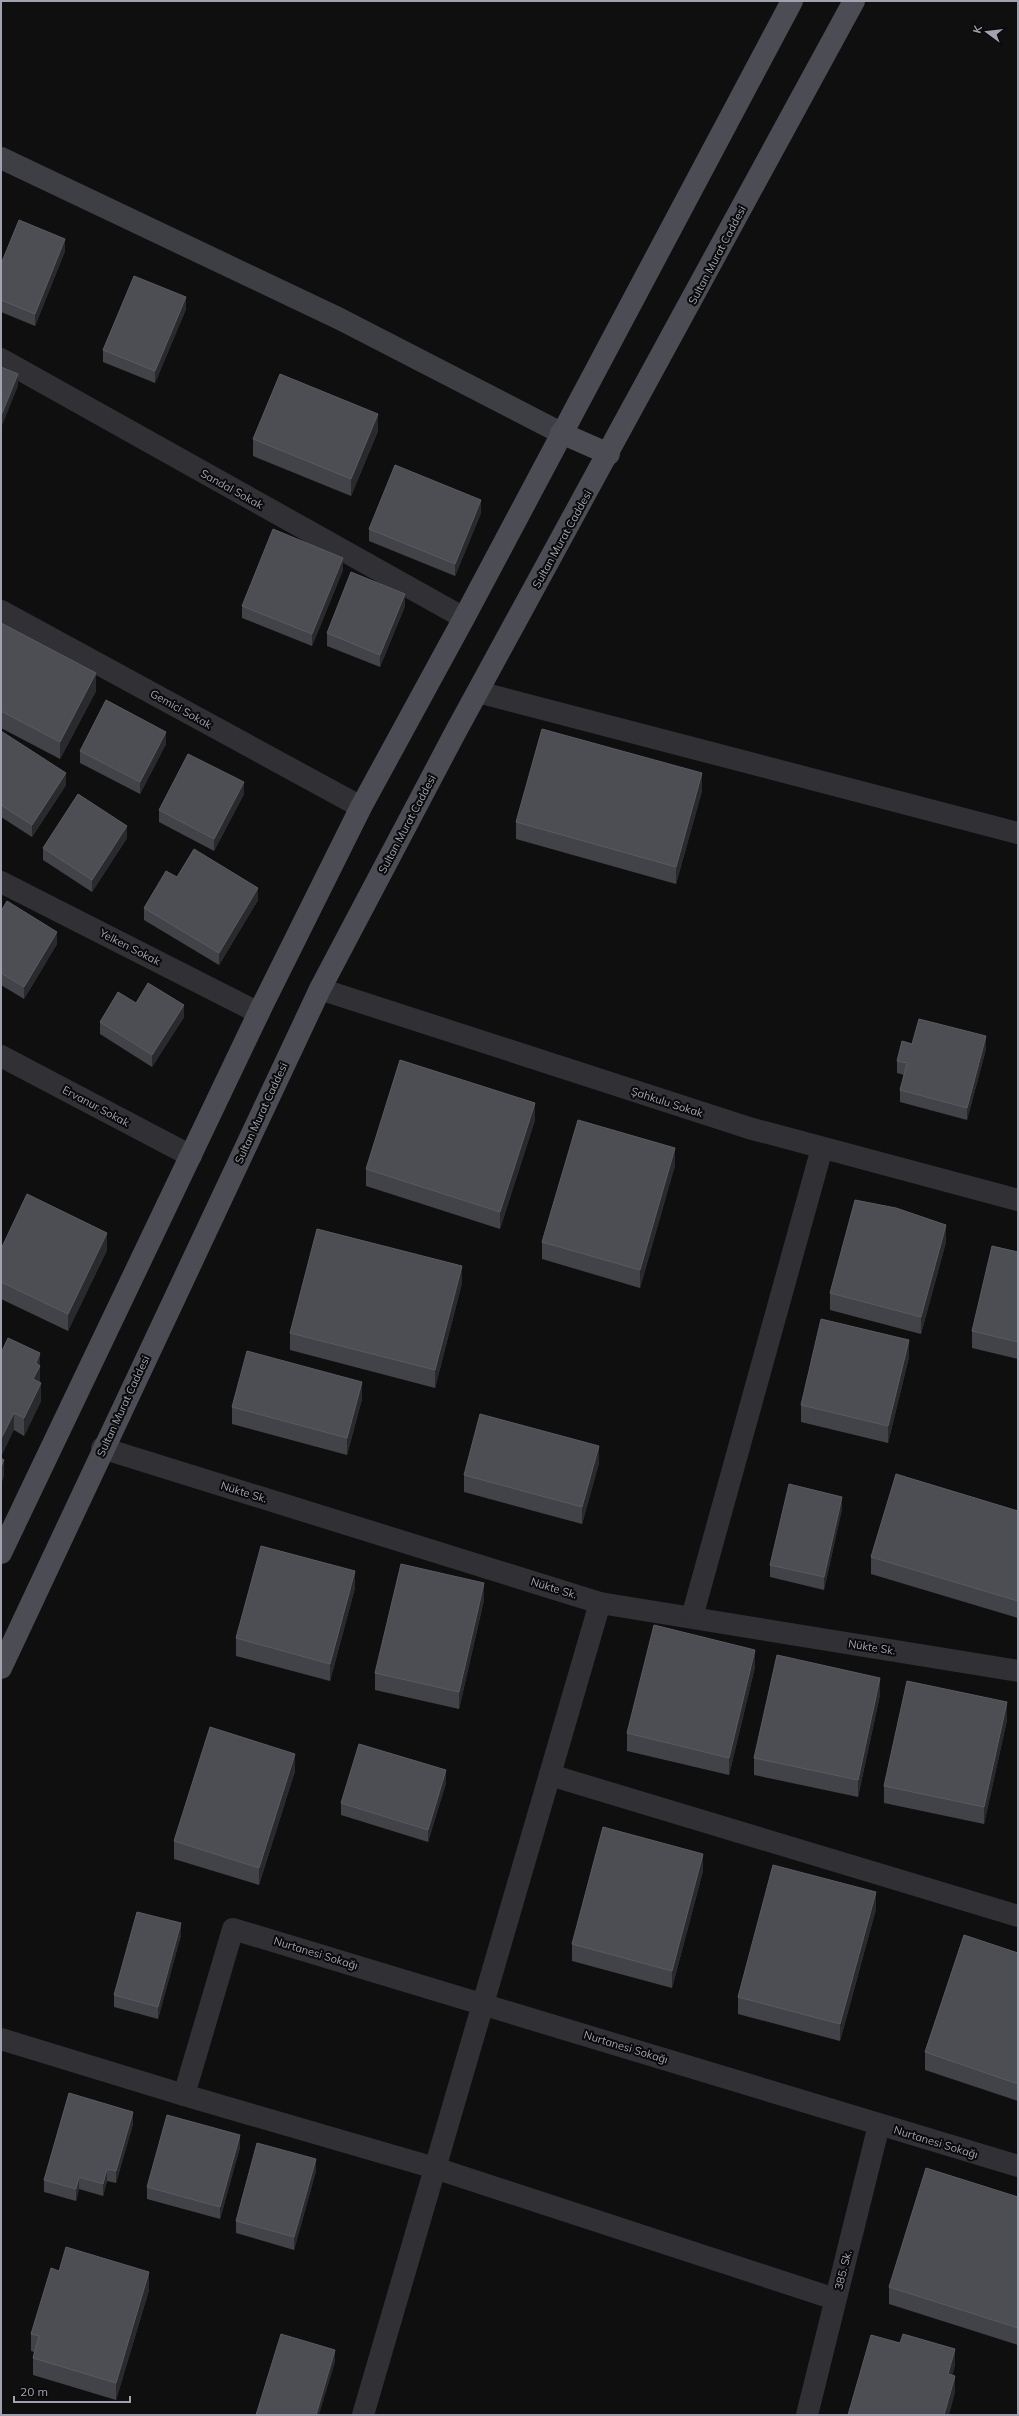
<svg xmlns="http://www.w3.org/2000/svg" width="1019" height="2416" font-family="Mulish,sans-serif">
<rect width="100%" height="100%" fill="#0f0f10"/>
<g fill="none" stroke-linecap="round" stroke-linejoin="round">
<g stroke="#303035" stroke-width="22">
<path d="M1 359 464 618"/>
<path d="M1 611 361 807"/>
<path d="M478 692 1018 833"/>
<path d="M1 882 259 1013"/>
<path d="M320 989 749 1128 1018 1200"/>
<path d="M1 1056 191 1156"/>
<path d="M102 1448 600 1603 1018 1671"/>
<path d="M692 1617 822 1148"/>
<path d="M550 1775 1018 1916"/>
<path d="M1 2039 184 2095 435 2168 835 2299"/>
<path d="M184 2095 233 1929 1018 2166"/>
<path d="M363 2415 600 1603"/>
<path d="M807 2415 879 2125"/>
</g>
<path stroke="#3e3f45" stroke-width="22" d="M1 158 340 319 561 433"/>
<g stroke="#4c4d54" stroke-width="22">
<path d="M561 433 609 454"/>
<path d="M1 1553 262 1006 361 807 464 618 792 1"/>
<path d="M1 1668 320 989 455 733 854 1"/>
</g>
</g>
<g fill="#424348">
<path d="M65 251 35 326 1 312V264Z"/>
<path d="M186 309 155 383 103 362V350Z"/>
<path d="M378 431 351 496 253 456V439Z"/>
<path d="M481 513 455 576 369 541V529Z"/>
<path d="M343 570 312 646 242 618V606Z"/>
<path d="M405 606 380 667 327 646V633Z"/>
<path d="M1 623 96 691 60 759 1 728Z"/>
<path d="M1 731 66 785 32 837 1 817Z"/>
<path d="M166 744 140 794 80 763V751Z"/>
<path d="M702 791 676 884 516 839V822Z"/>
<path d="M244 794 214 851 159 822V810Z"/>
<path d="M127 838 92 892 43 860V848Z"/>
<path d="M177 877 258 900 219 965 144 920V908Z"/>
<path d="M1 911 57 944 24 999 1 985Z"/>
<path d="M184 1017 152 1067 100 1034V1022Z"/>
<path d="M912 1044 986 1049 967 1120 900 1102V1090L904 1075 897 1073V1061Z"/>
<path d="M535 1120 500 1229 366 1186V1169Z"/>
<path d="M675 1165 640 1288 542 1259V1242Z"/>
<path d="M946 1242 921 1334 830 1310V1293Z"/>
<path d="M1 1249 107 1250 68 1331 1 1299Z"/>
<path d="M1018 1252V1359L972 1348V1331Z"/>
<path d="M462 1283 435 1388 290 1350V1333Z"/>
<path d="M1 1353 40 1383 41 1401 24 1436 14 1430Z"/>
<path d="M909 1357 888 1443 801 1422V1405Z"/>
<path d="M362 1399 347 1455 232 1424V1407Z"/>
<path d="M599 1463 582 1524 464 1492V1475Z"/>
<path d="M842 1509 824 1590 770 1577V1565Z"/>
<path d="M1018 1511V1618L871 1574V1557Z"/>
<path d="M355 1588 330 1681 236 1656V1638Z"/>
<path d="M484 1600 459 1709 375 1690V1673Z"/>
<path d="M755 1667 729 1775 627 1751V1733Z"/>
<path d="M880 1695 858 1797 754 1775V1758Z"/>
<path d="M1007 1720 984 1824 884 1803V1786Z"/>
<path d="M295 1771 259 1885 174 1859V1841Z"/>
<path d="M446 1783 428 1842 341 1815V1803Z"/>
<path d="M703 1871 672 1988 572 1961V1944Z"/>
<path d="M876 1909 840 2041 738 2014V1997Z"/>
<path d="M181 1935 158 2019 114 2007V1995Z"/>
<path d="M1018 1953V2101L925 2070V2052Z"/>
<path d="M133 2124 116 2183 107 2181 103 2196 79 2189 76 2201 44 2192V2180Z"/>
<path d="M240 2147 220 2219 147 2199V2187Z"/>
<path d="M316 2171 294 2250 236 2233V2221Z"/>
<path d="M1018 2197V2345L889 2304V2287Z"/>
<path d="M59 2271 149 2290 116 2400 33 2375V2358L34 2352 31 2351V2334Z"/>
</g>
<g fill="#292a2d">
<path d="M65 239V251L35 326V314Z"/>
<path d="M186 297V309L155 383V371Z"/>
<path d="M18 374V386L1 428V416Z"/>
<path d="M378 414V431L351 496V479Z"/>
<path d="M481 500V513L455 576V564Z"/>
<path d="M343 558V570L312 646V634Z"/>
<path d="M405 594V606L380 667V655Z"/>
<path d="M96 673V691L60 759V742Z"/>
<path d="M166 732V744L140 794V782Z"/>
<path d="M66 773V785L32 837V825Z"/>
<path d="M702 773V791L676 884V867Z"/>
<path d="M244 782V794L214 851V839Z"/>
<path d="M127 826V838L92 892V880Z"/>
<path d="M258 888V900L219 965V953Z"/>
<path d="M57 932V944L24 999V987Z"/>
<path d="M184 1005V1017L152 1067V1055Z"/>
<path d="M986 1036V1049L967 1120V1108Z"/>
<path d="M535 1103V1120L500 1229V1212Z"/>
<path d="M675 1148V1165L640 1288V1270Z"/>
<path d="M946 1225V1242L921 1334V1317Z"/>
<path d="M107 1233V1250L68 1331V1314Z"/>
<path d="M462 1266V1283L435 1388V1370Z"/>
<path d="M909 1340V1357L888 1443V1426Z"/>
<path d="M40 1353V1383L33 1397V1379L36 1363Z"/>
<path d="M362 1382V1399L347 1455V1438Z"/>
<path d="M41 1383V1401L24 1436V1418Z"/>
<path d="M14 1413V1430L1 1457V1439Z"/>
<path d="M599 1446V1463L582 1524V1507Z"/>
<path d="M4 1460V1477L1 1484V1467Z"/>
<path d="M842 1497V1509L824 1590V1577Z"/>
<path d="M355 1571V1588L330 1681V1664Z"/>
<path d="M484 1583V1600L459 1709V1692Z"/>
<path d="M755 1650V1667L729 1775V1758Z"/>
<path d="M880 1678V1695L858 1797V1780Z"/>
<path d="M1007 1702V1720L984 1824V1807Z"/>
<path d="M295 1754V1771L259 1885V1868Z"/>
<path d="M446 1770V1783L428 1842V1830Z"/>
<path d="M703 1854V1871L672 1988V1971Z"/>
<path d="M876 1892V1909L840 2041V2024Z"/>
<path d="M181 1923V1935L158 2019V2007Z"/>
<path d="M133 2112V2124L116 2183V2171Z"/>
<path d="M240 2135V2147L220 2219V2207Z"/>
<path d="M316 2159V2171L294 2250V2237Z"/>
<path d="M107 2169V2181L103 2196V2184Z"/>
<path d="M79 2177V2189L76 2201V2189Z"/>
<path d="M149 2272V2290L116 2400V2383Z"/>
<path d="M955 2349V2366L948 2391V2374Z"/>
<path d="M335 2350V2362L319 2415H316Z"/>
<path d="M955 2376V2393L949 2415H944Z"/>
</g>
<g fill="#4c4e53" stroke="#5a5b62">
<path d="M19 220 65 239 35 314 1 300V264Z"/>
<path d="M134 276 186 297 155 371 103 350Z"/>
<path d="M1 367 18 374 1 416Z"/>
<path d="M280 374 378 414 351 479 253 439Z"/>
<path d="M395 465 481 500 455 564 369 529Z"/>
<path d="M273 529 343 558 312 634 242 606Z"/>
<path d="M351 572 405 594 380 655 327 633Z"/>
<path d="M1 623 96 673 60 742 1 711Z"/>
<path d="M106 700 166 732 140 782 80 751Z"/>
<path d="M542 729 702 773 676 867 516 822Z"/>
<path d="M1 731 66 773 32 825 1 805Z"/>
<path d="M188 754 244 782 214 839 159 810Z"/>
<path d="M78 794 127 826 92 880 43 848Z"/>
<path d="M194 849 258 888 219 953 144 908 166 871 177 877Z"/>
<path d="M7 901 57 932 24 987 1 973V911Z"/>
<path d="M148 983 184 1005 152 1055 100 1022 118 992 136 1003Z"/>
<path d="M919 1019 986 1036 967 1108 900 1090 907 1063 897 1061 902 1041 912 1044Z"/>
<path d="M400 1060 535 1103 500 1212 366 1169Z"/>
<path d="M578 1120 675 1148 640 1270 542 1242Z"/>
<path d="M27 1194 107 1233 68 1314 1 1282V1249Z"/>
<path d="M855 1200 896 1208 946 1225 921 1317 830 1293Z"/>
<path d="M317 1229 462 1266 435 1370 290 1333Z"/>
<path d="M992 1246 1018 1252V1342L972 1331Z"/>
<path d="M821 1319 909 1340 888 1426 801 1405Z"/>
<path d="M8 1338 40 1353 36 1363 40 1366 33 1379 41 1383 24 1418 14 1413 1 1439V1353Z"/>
<path d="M247 1351 362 1382 347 1438 232 1407Z"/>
<path d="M480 1414 599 1446 582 1507 464 1475Z"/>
<path d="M1 1458 4 1460 1 1467Z"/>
<path d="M896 1474 1018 1511V1601L871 1557Z"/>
<path d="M789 1484 842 1497 824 1577 770 1565Z"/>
<path d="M261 1546 355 1571 330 1664 236 1638Z"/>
<path d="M401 1564 484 1583 459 1692 375 1673Z"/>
<path d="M654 1625 755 1650 729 1758 627 1733Z"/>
<path d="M777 1655 880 1678 858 1780 754 1758Z"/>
<path d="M907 1681 1007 1702 984 1807 884 1786Z"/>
<path d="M210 1727 295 1754 259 1868 174 1841Z"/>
<path d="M359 1744 446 1770 428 1830 341 1803Z"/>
<path d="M603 1827 703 1854 672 1971 572 1944Z"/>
<path d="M773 1865 876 1892 840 2024 738 1997Z"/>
<path d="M137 1912 181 1923 158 2007 114 1995Z"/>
<path d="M964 1935 1018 1953V2084L925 2052Z"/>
<path d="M69 2093 133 2112 116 2171 107 2169 103 2184 79 2177 76 2189 44 2180Z"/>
<path d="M167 2115 240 2135 220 2207 147 2187Z"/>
<path d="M257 2143 316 2159 294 2237 236 2221Z"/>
<path d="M926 2168 1018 2197V2328L889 2287Z"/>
<path d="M66 2247 149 2272 116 2383 33 2358 39 2336 31 2334 51 2268 59 2271Z"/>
<path d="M281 2334 335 2350 316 2415H256Z"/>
<path d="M903 2334 955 2349 948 2374 955 2376 944 2415H848L871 2335 900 2343Z"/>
</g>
<g text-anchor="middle" stroke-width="4" stroke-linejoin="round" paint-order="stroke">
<g font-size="11" fill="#a1a3b0" stroke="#0a0a0b">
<text transform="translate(717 255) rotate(-62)" y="4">Sultan Murat Caddesi</text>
<text transform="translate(232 489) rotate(29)" y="4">Sandal Sokak</text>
<text transform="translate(562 539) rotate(-61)" y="4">Sultan Murat Caddesi</text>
<text transform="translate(181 709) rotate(29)" y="4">Gemici Sokak</text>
<text transform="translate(407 824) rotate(-62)" y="4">Sultan Murat Caddesi</text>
<text transform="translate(130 947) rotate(27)" y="4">Yelken Sokak</text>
<text transform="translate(667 1102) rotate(18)" y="4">Şahkulu Sokak</text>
<text transform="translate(96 1106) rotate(28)" y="4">Ervanur Sokak</text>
<text transform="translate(261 1113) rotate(-65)" y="4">Sultan Murat Caddesi</text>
<text transform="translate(123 1406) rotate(-65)" y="4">Sultan Murat Caddesi</text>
<text transform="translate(244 1492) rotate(17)" y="4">Nükte Sk.</text>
<text transform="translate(554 1588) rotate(17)" y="4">Nükte Sk.</text>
<text transform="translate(872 1647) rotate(9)" y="4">Nükte Sk.</text>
<text transform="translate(316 1953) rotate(17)" y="4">Nurtanesi Sokağı</text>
<text transform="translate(626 2047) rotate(17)" y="4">Nurtanesi Sokağı</text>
<text transform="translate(936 2142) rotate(17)" y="4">Nurtanesi Sokağı</text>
<text transform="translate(843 2270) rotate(-76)" y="4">385. Sk.</text>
</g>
</g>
<rect width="1019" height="2416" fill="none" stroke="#a1a3b0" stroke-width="4"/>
<g transform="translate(987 32) rotate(285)" stroke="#0a0a0b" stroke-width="3" paint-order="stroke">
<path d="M0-3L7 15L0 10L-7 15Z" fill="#a1a3b0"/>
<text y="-6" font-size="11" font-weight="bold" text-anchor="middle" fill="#a1a3b0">K</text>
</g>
<path d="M14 2396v6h116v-6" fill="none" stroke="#a1a3b0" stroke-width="2"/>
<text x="20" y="2396" font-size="12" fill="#a1a3b0" stroke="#0a0a0b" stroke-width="3" paint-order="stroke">20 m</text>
</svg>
